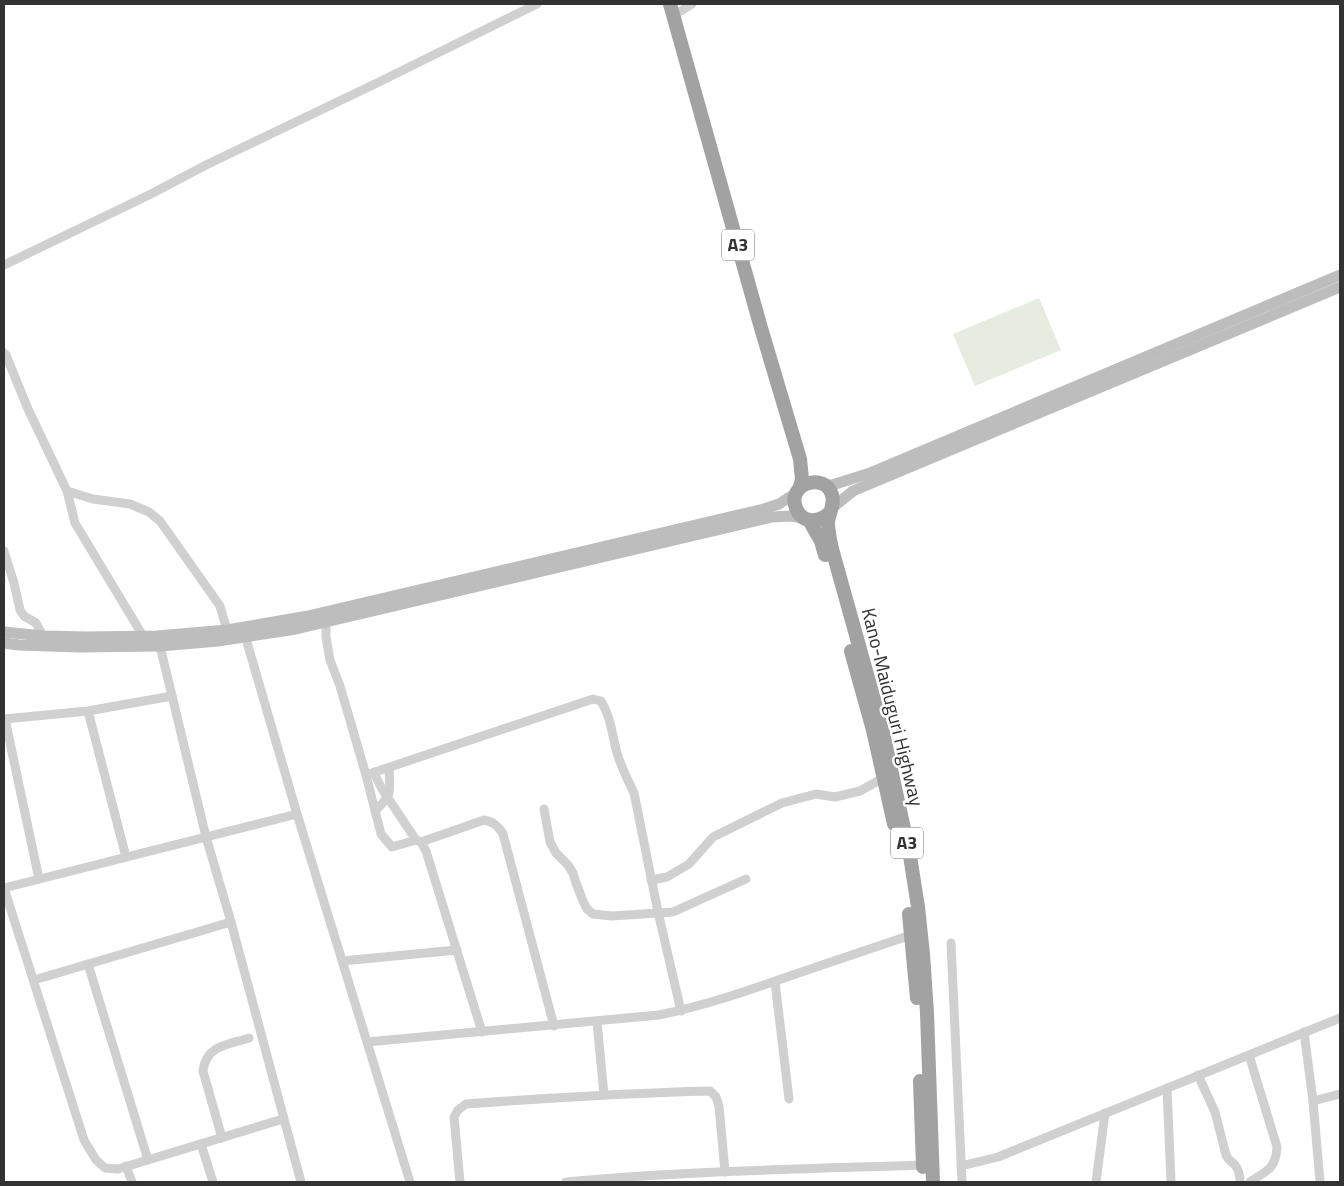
<svg xmlns="http://www.w3.org/2000/svg" width="1344" height="1186" font-family="'Titillium Web',sans-serif">
<rect width="100%" height="100%" fill="#fff"/>
<path fill="#e6ecdf" d="M1039 298 1061 350 975 386 953 334Z"/>
<g fill="none" stroke-linecap="round" stroke-linejoin="round">
<g stroke="#d0d0d0" stroke-width="9">
<path d="M681 11 692 4"/>
<path d="M4 265 151 194 206 165 379 82 537 4"/>
<path d="M4 353 6 355 28 409 67 491 75 523 143 636"/>
<path d="M67 491 93 499 130 504 149 512 160 521 220 606 227 630"/>
<path d="M4 551 14 583 20 610 24 616 36 623 43 636"/>
<path d="M326 622V637L330 660 340 686 366 775 381 834 392 847 416 840 421 842 426 851 482 1032"/>
<path d="M244 632 297 814 410 1182"/>
<path d="M160 646 206 837 231 922 301 1182"/>
<path d="M88 711 126 857"/>
<path d="M4 719 88 711 172 696"/>
<path d="M5 719 39 879"/>
<path d="M374 773 382 789 416 840"/>
<path d="M366 775 593 699 601 701C611 717 612 735 617 753 621 767 628 780 634 793L658 912 681 1011"/>
<path d="M544 809 550 842 556 853 568 865 573 873 576 883 583 901 587 909 593 914 612 916 673 912 746 879"/>
<path d="M375 811C393 793 390 793 389 768"/>
<path d="M421 842 484 820C494 822 498 826 503 834L554 1026"/>
<path d="M651 880 667 877 689 864 713 837 782 803 816 794 835 797 860 791 883 778"/>
<path d="M4 888 84 1140 96 1160 105 1168 118 1169 283 1119"/>
<path d="M4 888 297 814"/>
<path d="M951 943 962 1182"/>
<path d="M342 961 457 950"/>
<path d="M88 964 148 1160"/>
<path d="M34 980 231 922"/>
<path d="M775 982 789 1099"/>
<path d="M597 1022 604 1095"/>
<path d="M1304 1032 1313 1101 1320 1182"/>
<path d="M367 1042 659 1015C718 1003 774 981 831 962 857 953 884 944 911 935"/>
<path d="M1249 1055 1277 1147C1276 1169 1266 1171 1250 1182"/>
<path d="M1198 1075 1215 1112 1226 1155C1228 1160 1231 1161 1235 1165 1239 1170 1240 1176 1240 1182"/>
<path d="M1167 1088 1171 1182"/>
<path d="M1313 1101 1340 1094"/>
<path d="M222 1138 203 1071C206 1045 228 1045 249 1038"/>
<path d="M201 1144 213 1182"/>
<path d="M126 1166 132 1182"/>
<path d="M961 1166 998 1157 1340 1018"/>
<path d="M460 1182 454 1117 458 1110 466 1104C547 1098 628 1093 710 1091L716 1097 719 1106 725 1172"/>
<path d="M566 1182C685 1171 804 1169 923 1165"/>
<path d="M1096 1182 1105 1113"/>
</g>
<g stroke="#bdbdbd" stroke-width="11">
<path d="M825 485H832L870 473 1340 275"/>
<path d="M832 508 853 491 867 485 1340 287"/>
<path d="M4 632 43 636 87 637 157 636 227 630 308 616 764 509 779 504 796 493"/>
<path d="M4 643 19 645 79 647 160 646 218 641 296 629 772 517 791 516 804 518"/>
</g>
<g stroke="#a2a2a2" stroke-width="14">
<path d="M670 4 761 328 800 459 802 479 800 487"/>
<path d="M830 512C820 523 802 524 796 508 786 484 825 471 832 495 835 504 829 513 828 522 828 531 830 540 832 549L882 728 910 856 918 907 923 954 927 1013 933 1182"/>
<path d="M809 520 821 541 825 555"/>
<path d="M851 651 873 730 894 824"/>
<path d="M909 914 917 998"/>
<path d="M920 1081 923 1167"/>
</g>
</g>
<g text-anchor="middle" stroke-width="5" stroke-linejoin="round" paint-order="stroke">
<g fill="#fff" stroke="#707070" stroke-width="1">
<rect x="722" y="229.5" width="32" height="31" rx="4"/>
<rect x="891" y="827.5" width="32" height="31" rx="4"/>
</g>
<g font-size="18" font-weight="bold" fill="#333">
<text x="738" y="251">A3</text>
<text x="907" y="849">A3</text>
</g>
<g font-size="19" fill="#333" stroke="#fff">
<text transform="translate(893 707) rotate(76)" y="7">Kano-Maiduguri Highway</text>
</g>
</g>
<rect width="1344" height="1186" fill="none" stroke="#333333" stroke-width="10"/>
</svg>
